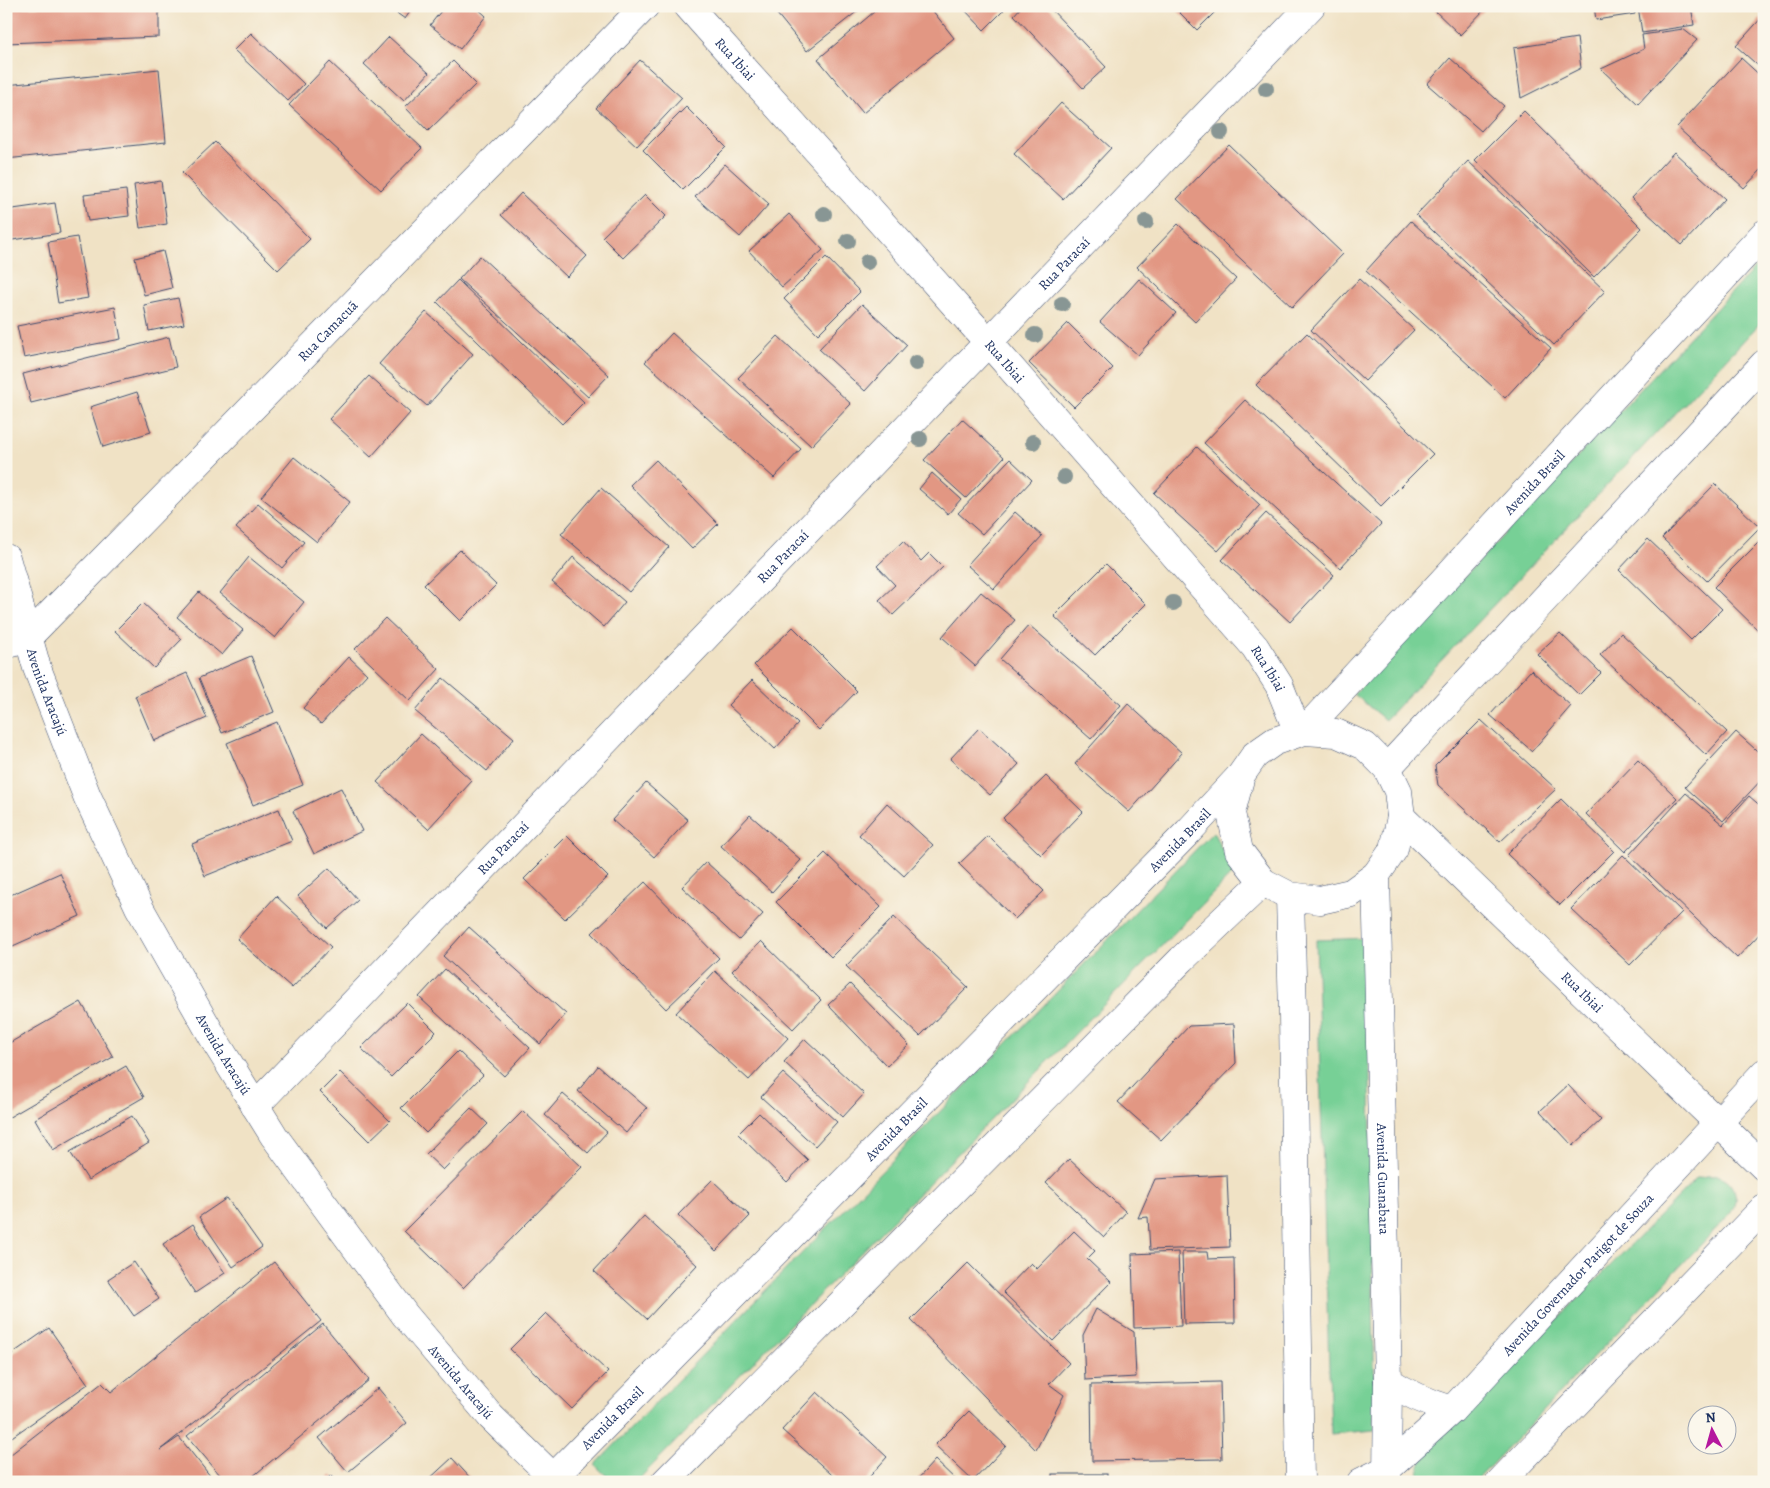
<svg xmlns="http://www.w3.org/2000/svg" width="1770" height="1488" font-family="Alegreya,serif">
<rect width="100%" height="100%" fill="#fbf7ec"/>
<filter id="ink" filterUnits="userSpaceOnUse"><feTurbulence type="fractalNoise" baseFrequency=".02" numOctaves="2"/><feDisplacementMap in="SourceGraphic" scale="10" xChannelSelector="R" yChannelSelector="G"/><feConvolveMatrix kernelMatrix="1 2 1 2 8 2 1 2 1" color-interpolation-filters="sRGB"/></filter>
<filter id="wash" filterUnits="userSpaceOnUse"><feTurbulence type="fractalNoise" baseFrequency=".0096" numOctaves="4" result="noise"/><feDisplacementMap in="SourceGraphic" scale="20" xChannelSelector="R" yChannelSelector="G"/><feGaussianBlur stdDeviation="1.12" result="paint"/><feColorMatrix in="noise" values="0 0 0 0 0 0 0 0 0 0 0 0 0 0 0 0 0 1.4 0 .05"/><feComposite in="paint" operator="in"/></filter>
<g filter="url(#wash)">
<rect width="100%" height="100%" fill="#f0e2c5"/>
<g fill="#77d096" stroke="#49807a">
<path d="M1764 258V319L1385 720 1354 694Z"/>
<path d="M1213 832 1234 872 636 1482H613L595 1465Z"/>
<path d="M1368 938 1375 1430 1331 1434 1316 940Z"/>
<path d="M1706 1176C1711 1176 1717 1175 1722 1177 1738 1184 1738 1202 1730 1214L1475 1482H1419C1415 1468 1425 1455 1433 1445L1697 1178Z"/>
</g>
<g id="blocks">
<g fill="#e29783">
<path d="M159 6V37L6 43V7Z"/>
<path d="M387 6H414L405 19Z"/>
<path d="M445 6H475L486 16 460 49 430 25Z"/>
<path d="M787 6H864L807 51 777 14Z"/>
<path d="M881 6H929L954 38 863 113 818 59Z"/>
<path d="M961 6H1008L984 30Z"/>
<path d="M1022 6H1048L1106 67 1083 88 1014 15Z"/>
<path d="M1173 6H1221L1197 30Z"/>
<path d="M1430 6H1488L1460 35Z"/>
<path d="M1594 6H1634L1635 14 1596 20Z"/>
<path d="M1638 6H1691L1694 25 1642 33Z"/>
<path d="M1764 15V71L1736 46Z"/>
<path d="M1683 29 1697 40 1638 104 1601 69 1644 49 1642 35Z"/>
<path d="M251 33 304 84 288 101 234 50Z"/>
<path d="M389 37 429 73 404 101 364 64Z"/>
<path d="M1577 38 1581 68 1521 98 1514 48Z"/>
<path d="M1450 58 1504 106 1481 131 1427 84Z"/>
<path d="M1741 58 1764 79V167L1744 188 1677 127Z"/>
<path d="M640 60 682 98 637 146 596 108Z"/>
<path d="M453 61 476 84 428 131 405 107Z"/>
<path d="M330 62 422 148 381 190 289 105Z"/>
<path d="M159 69 166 142 6 159V85Z"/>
<path d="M1061 103 1111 148 1063 199 1014 154Z"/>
<path d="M686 107 726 147 683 190 643 150Z"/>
<path d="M1524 111 1642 228 1594 277 1475 160Z"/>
<path d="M215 142 310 239 278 270 182 173Z"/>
<path d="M1229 145 1343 254 1292 307 1177 199Z"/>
<path d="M1674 152 1725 199 1682 245 1631 198Z"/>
<path d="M1468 161 1605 291 1554 345 1416 215Z"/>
<path d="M725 164 769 204 740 237 695 197Z"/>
<path d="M161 181 167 224 140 228 134 185Z"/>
<path d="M126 190 129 216 88 221 84 195Z"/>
<path d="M521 193 587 256 567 277 501 215Z"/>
<path d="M645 195 666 216 623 258 602 237Z"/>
<path d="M55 203 60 233 6 241V210Z"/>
<path d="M789 214 823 250 782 287 749 251Z"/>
<path d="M1411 221 1551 348 1505 398 1366 271Z"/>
<path d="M1178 224 1236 279 1195 322 1137 267Z"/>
<path d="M77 237 88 298 58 303 48 242Z"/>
<path d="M163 251 172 288 144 295 135 258Z"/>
<path d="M480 256 609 375 588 397 459 279Z"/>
<path d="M826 257 860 292 818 334 784 299Z"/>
<path d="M1139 279 1176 313 1138 355 1100 322Z"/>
<path d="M1359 279 1414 330 1365 381 1311 330Z"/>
<path d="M458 280 584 402 562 424 437 302Z"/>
<path d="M178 298 184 324 149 331 144 305Z"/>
<path d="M862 304 907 345 865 391 819 349Z"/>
<path d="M115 307 121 339 24 358 17 326Z"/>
<path d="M426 312 473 354 427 406 379 364Z"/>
<path d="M1068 323 1113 368 1074 407 1029 363Z"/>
<path d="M672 333 801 449 774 478 645 362Z"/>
<path d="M1307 333 1433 454 1381 506 1256 385Z"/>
<path d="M778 336 851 404 811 446 738 378Z"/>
<path d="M169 337 176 367 31 403 23 374Z"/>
<path d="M369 376 410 413 371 457 329 419Z"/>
<path d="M137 392 151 432 103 447 90 407Z"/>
<path d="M1245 400 1381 524 1340 568 1204 443Z"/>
<path d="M962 419 1004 457 966 498 924 460Z"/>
<path d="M1197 447 1260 505 1218 551 1154 493Z"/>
<path d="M294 457 350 502 317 542 261 497Z"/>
<path d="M1010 459 1032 480 982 534 958 513Z"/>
<path d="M656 460 718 524 692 549 630 485Z"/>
<path d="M932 473 961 499 948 514 919 489Z"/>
<path d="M1715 484 1760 527 1707 581 1662 538Z"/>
<path d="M601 488 669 547 629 592 561 534Z"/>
<path d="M258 503 304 542 282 568 236 528Z"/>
<path d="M1015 512 1042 536 994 589 967 565Z"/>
<path d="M1266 513 1334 575 1290 622 1222 560Z"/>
<path d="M1764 537V636L1714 587Z"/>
<path d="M1648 539 1722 609 1691 640 1619 570Z"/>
<path d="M903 541 921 561 929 553 943 567 893 615 879 600 895 585 877 566Z"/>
<path d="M460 550 496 585 460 621 424 585Z"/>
<path d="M249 557 304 602 275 638 220 593Z"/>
<path d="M573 557 625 602 604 627 552 582Z"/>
<path d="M1106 564 1146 604 1095 655 1054 616Z"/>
<path d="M199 592 243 630 222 655 177 617Z"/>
<path d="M981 592 1015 620 975 666 942 637Z"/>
<path d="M143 603 182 639 154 668 115 631Z"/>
<path d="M385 618 439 669 410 701 355 649Z"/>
<path d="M1029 625 1121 705 1091 739 1000 659Z"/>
<path d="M793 627 857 691 819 730 754 665Z"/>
<path d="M1560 633 1601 673 1579 695 1537 654Z"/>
<path d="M1621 633 1727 732 1706 755 1600 655Z"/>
<path d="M251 656 274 712 222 733 199 678Z"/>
<path d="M349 657 367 674 321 724 303 708Z"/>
<path d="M1531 670 1571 706 1532 751 1490 715Z"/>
<path d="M187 673 207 718 154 741 135 696Z"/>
<path d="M443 678 514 738 487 771 415 711Z"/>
<path d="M752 680 798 724 775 749 728 705Z"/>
<path d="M1128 704 1182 753 1129 812 1075 764Z"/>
<path d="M1481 720 1556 789 1500 842 1438 785 1435 766Z"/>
<path d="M277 722 303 785 253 805 227 743Z"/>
<path d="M979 728 1019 764 990 795 950 759Z"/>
<path d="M1736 732 1764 757V777L1723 821 1685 787Z"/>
<path d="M421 734 472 781 428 829 377 782Z"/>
<path d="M1638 760 1677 798 1625 852 1586 814Z"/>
<path d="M1046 776 1083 812 1041 855 1003 818Z"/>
<path d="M646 783 688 820 654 857 612 820Z"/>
<path d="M341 788 362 831 314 854 293 811Z"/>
<path d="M1686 793 1723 825 1749 796 1764 809V929L1737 958 1629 855Z"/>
<path d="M1561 799 1614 851 1560 905 1507 854Z"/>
<path d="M887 803 933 845 904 876 859 835Z"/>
<path d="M279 809 292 841 205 876 192 844Z"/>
<path d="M750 815 801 860 772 892 721 846Z"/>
<path d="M567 836 608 877 565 919 524 879Z"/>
<path d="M988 836 1044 891 1015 919 959 864Z"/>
<path d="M825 853 881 907 831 957 776 902Z"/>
<path d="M1623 855 1682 912 1630 965 1571 909Z"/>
<path d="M706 862 763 914 739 940 682 887Z"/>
<path d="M329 868 358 900 327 928 298 896Z"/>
<path d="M60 873 80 916 6 949V897Z"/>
<path d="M645 882 719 958 666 1009 592 933Z"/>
<path d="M276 896 331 947 292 988 237 939Z"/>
<path d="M894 917 968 987 920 1036 846 966Z"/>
<path d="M469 927 566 1014 540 1044 443 956Z"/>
<path d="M761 941 821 1000 793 1029 732 971Z"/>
<path d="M445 969 530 1048 504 1076 419 997Z"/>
<path d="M715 971 788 1038 749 1080 676 1013Z"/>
<path d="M850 984 909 1045 887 1066 828 1005Z"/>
<path d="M81 1002 113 1057 6 1119V1045Z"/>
<path d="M407 1003 436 1032 391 1077 361 1048Z"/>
<path d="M1234 1024 1236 1063 1161 1140 1118 1102 1189 1026Z"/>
<path d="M805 1039 864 1094 843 1117 784 1062Z"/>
<path d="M458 1051 483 1075 426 1133 401 1108Z"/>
<path d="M126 1066 144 1097 53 1150 35 1119Z"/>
<path d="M598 1066 647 1108 626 1133 578 1091Z"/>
<path d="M340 1072 390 1121 369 1141 320 1092Z"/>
<path d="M783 1073 837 1122 815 1146 761 1097Z"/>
<path d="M1568 1085 1601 1120 1573 1146 1540 1111Z"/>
<path d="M563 1094 607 1132 588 1153 545 1115Z"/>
<path d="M471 1108 488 1124 443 1170 426 1154Z"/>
<path d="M523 1111 582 1167 463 1288 404 1231Z"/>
<path d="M759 1113 808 1160 787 1182 738 1134Z"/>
<path d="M132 1116 149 1143 88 1180 70 1152Z"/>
<path d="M1069 1159 1126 1212 1104 1237 1046 1183Z"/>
<path d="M1227 1175 1230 1247 1150 1250 1148 1217 1138 1218 1155 1179Z"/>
<path d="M712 1180 750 1216 716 1251 678 1215Z"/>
<path d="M227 1198 262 1247 233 1267 199 1217Z"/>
<path d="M644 1216 697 1265 647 1319 594 1271Z"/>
<path d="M193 1224 225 1273 195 1293 163 1244Z"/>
<path d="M1074 1231 1095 1251 1087 1259 1111 1282 1053 1341 1003 1292 1031 1263 1037 1269Z"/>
<path d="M1178 1252 1181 1326 1134 1328 1132 1254Z"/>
<path d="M1182 1252H1207L1208 1259 1234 1258 1235 1323 1184 1324Z"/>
<path d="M134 1262 159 1299 134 1316 108 1279Z"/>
<path d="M274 1262 321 1321 160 1450 179 1437 215 1482H6V1458L102 1383 111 1392Z"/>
<path d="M968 1263 1069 1363 1049 1384 1064 1395 1036 1450 911 1320Z"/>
<path d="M1096 1309 1134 1332 1136 1377 1085 1380 1083 1335Z"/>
<path d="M546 1313 608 1372 572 1409 510 1349Z"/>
<path d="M323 1324 369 1380 246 1482H226L187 1436Z"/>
<path d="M49 1328 88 1384 6 1441V1358Z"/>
<path d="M1220 1382 1222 1459 1092 1461 1091 1385Z"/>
<path d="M378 1388 407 1423 348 1472 319 1438Z"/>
<path d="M817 1392 887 1457 865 1482H840L782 1430Z"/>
<path d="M969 1411 1006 1446 973 1481 935 1445Z"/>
<path d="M452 1458 474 1482H426Z"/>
<path d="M935 1460 958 1482H915Z"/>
<rect x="1052" y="1474" width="55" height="8"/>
<path d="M331 1475 338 1482H324Z"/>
</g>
</g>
</g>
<g filter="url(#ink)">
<use href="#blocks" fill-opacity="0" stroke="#3b4a6d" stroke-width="1"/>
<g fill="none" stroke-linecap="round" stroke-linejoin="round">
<defs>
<g id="street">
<path id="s1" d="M688 6 989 343 1255 647 1279 685 1298 732"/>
<path id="s2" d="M6 558 37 668 87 796 139 907 218 1046 274 1136 405 1315 491 1417 558 1482"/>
<path id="s3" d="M6 645 27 638 645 6"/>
<path id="s4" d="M1401 817 1764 1167"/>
<path id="s5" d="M255 1106 1311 6"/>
</g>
<g id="secondary">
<path id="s6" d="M1304 731 1764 234"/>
<path d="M1387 768 1764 364"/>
<path id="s7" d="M1376 875 1388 1381 1387 1482"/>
<path d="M1290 896 1293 1015 1300 1482"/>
<path d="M1388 1381C1409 1395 1429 1403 1452 1410"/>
<path id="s8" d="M549 1482 1188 832 1241 775 1255 755 1275 741 1304 731 1336 733 1365 746 1387 768 1398 791 1401 817 1394 849 1376 875 1351 893 1320 900 1290 896 1263 882 1239 851 1231 813 1241 775"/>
<path d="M665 1482 1182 959 1263 882"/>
<path id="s9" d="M1361 1482 1387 1469 1452 1410 1764 1073"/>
<path d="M1500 1482 1764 1208"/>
</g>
</defs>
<use href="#street" stroke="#3b4a6d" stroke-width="29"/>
<use href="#secondary" stroke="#3b4a6d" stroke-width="29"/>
<use href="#street" stroke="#fff" stroke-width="28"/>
<use href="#secondary" stroke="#fff" stroke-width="28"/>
</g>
<g fill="#889694">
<circle cx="1266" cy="89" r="8"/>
<circle cx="1221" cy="132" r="8"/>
<circle cx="824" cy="214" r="8"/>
<circle cx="1146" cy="222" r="8"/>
<circle cx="848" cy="241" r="8"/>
<circle cx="867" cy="262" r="8"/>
<circle cx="1062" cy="304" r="8"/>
<circle cx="1035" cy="335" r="8"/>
<circle cx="916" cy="363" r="8"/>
<circle cx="920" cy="439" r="8"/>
<circle cx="1033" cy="442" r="8"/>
<circle cx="1064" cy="477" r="8"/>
<circle cx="1173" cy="603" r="8"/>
</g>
</g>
<g text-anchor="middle" stroke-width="4.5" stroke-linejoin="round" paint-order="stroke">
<g font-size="14" fill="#1b2f5e" stroke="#fbf7ec">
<text dy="5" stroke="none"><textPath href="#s1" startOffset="71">Rua Ibiai</textPath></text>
<text dy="5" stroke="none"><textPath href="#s5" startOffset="1168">Rua Paracaí</textPath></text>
<text dy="5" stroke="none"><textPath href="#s3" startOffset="452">Rua Camacuã</textPath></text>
<text dy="5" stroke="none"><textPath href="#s1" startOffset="476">Rua Ibiai</textPath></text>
<text dy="5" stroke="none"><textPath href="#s6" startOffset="339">Avenida Brasil</textPath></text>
<text dy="5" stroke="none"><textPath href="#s5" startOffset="762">Rua Paracaí</textPath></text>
<text dy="5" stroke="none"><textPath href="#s1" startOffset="881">Rua Ibiai</textPath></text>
<text dy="5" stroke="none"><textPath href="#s2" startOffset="140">Avenida Aracajú</textPath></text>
<text dy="5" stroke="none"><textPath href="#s8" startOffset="900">Avenida Brasil</textPath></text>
<text dy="5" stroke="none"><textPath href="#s5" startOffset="358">Rua Paracaí</textPath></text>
<text dy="5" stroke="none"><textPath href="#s4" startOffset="252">Rua Ibiai</textPath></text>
<text dy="5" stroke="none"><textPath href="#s2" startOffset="544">Avenida Aracajú</textPath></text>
<text dy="5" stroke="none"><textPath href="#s8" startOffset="495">Avenida Brasil</textPath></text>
<text dy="5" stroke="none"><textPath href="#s7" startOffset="304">Avenida Guanabara</textPath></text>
<text dy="5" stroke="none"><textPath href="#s9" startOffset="302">Avenida Governador Parigot de Souza</textPath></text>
<text dy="5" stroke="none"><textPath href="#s2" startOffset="949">Avenida Aracajú</textPath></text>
<text dy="5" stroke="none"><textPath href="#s8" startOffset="90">Avenida Brasil</textPath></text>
</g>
</g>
<rect width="1770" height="1488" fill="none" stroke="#fbf7ec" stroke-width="25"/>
<g transform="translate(1712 1430) rotate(354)"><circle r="24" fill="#fbf7ec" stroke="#a1a7b3"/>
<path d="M0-4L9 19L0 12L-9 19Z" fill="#b5179e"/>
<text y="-8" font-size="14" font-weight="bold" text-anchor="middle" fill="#1b2f5e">N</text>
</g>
</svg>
